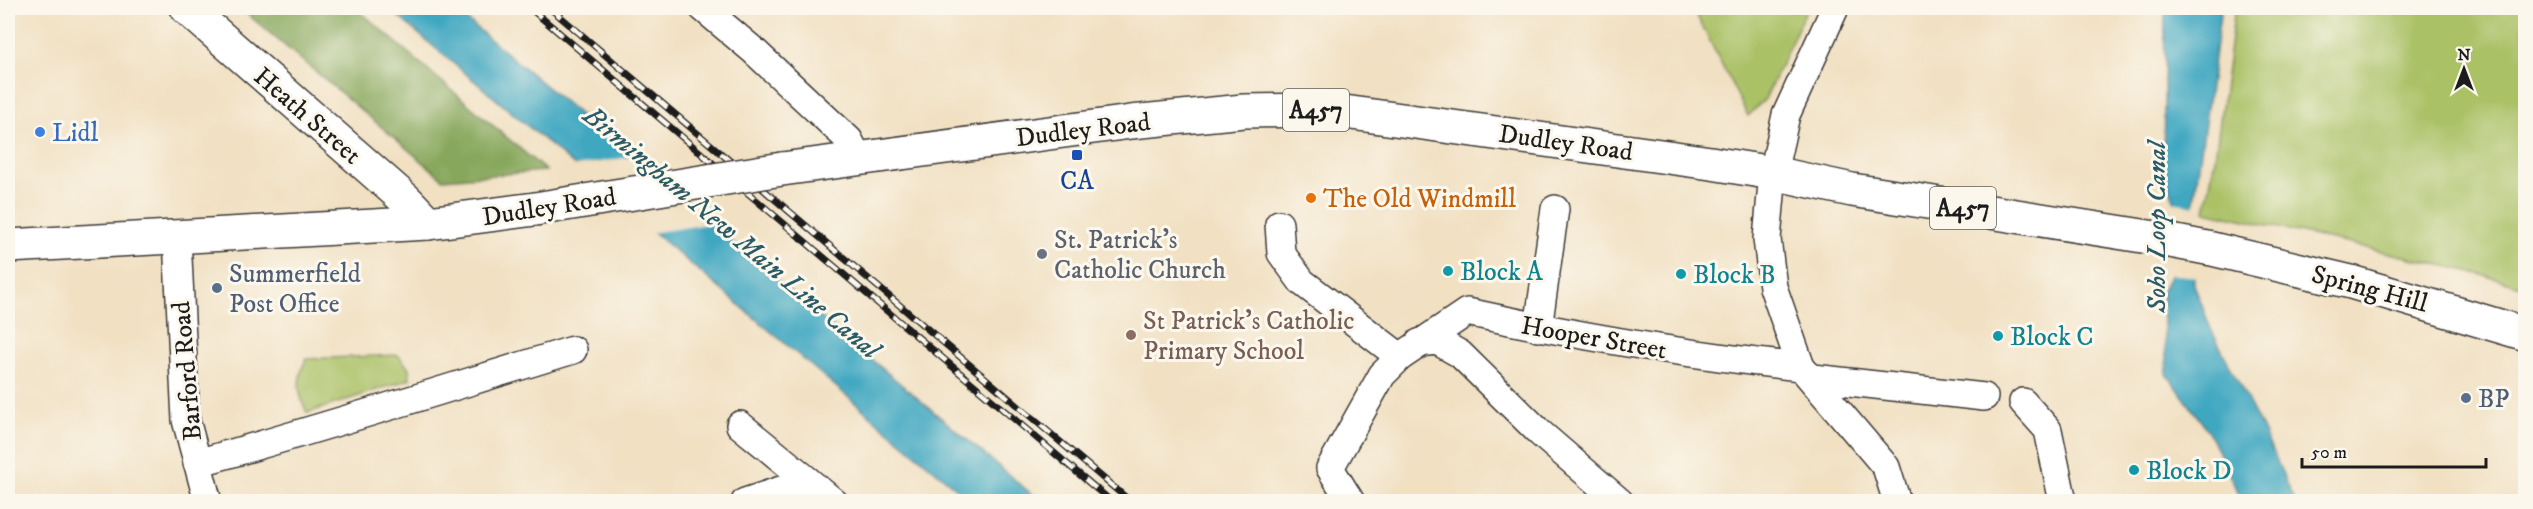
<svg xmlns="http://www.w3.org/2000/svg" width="2533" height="509" font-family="'IM FELL DW Pica',serif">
<rect width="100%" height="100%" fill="#fbf7ec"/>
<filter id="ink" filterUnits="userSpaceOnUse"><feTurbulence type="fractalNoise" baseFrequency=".0167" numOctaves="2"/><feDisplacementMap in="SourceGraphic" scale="12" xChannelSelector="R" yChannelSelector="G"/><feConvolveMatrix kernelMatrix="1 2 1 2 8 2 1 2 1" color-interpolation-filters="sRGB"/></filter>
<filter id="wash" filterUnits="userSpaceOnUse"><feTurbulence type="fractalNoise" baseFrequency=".008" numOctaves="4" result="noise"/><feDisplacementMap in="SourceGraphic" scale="24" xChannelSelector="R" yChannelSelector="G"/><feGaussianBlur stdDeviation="1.35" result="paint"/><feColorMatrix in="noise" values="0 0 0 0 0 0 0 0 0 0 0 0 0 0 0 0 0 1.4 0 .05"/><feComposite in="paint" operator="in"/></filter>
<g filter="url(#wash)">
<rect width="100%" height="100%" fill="#f1e0c2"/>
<g fill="#aac166" stroke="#636e41" stroke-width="1.5">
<path d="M1693 8H1807L1765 99 1748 116Z"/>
<path d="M2235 8H2525V287L2468 271 2205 211 2215 158Z"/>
<path d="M398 355 409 368 410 379 307 413C297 391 296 381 306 359Z"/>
</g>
<path fill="#87a75b" stroke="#52623c" stroke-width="1.5" d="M240 8H356L546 171 443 179Z"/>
<g fill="#40a7c1" stroke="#2e626e" stroke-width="1.5">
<path d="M388 8H453L1040 501H971Z"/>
<path d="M2165 8H2221L2193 209 2194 284 2211 329 2260 424 2295 501H2242L2208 431 2167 374 2162 292 2171 274 2175 203 2169 186 2163 175Z"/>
</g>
<g fill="#f1e0c2">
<path d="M635 156 714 223 650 233 571 167Z"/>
<path d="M2171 202 2196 206 2197 277 2167 274Z"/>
</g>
</g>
<g filter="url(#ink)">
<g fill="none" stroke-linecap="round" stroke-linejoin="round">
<defs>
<g id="street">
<path d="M703 8 754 51 849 140 858 157"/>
<path d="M1835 8 1786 115 1773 173 1767 239 1773 287 1801 367 1886 467 1897 502"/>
<path d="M1279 224 1281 253 1302 282 1400 357"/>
<path d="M177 238 186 420 208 502"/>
<path d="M1538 328 1555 209"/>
<path d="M1419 343 1437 341 1460 354 1540 433 1620 502"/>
<path d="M1813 378 1984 397"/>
<path d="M2023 402 2048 430 2063 502"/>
<path d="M740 425 834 502"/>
<path d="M197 463C323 428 448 388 573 350"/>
<path d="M745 502 808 481"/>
<path d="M1351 502 1330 468 1382 375 1400 357 1467 312C1578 336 1689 355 1801 367"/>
</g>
<path id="secondary" d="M187 8 406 200 428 223"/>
<g id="primary">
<path d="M782 169 1131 122 1244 111 1330 110 1711 163 1773 173 1852 190 2155 238 2212 249 2351 282 2526 334"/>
<path d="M8 246 428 223 535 209"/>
</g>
</defs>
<use href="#street" stroke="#3c3935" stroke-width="30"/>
<use href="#secondary" stroke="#3c3935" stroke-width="36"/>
<use href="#primary" stroke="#3c3935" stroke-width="36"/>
<use href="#street" stroke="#fff" stroke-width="27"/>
<use href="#secondary" stroke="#fff" stroke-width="33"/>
<use href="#primary" stroke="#fff" stroke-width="33"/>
<defs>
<g id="rail">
<path d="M530 8 1112 502"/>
<path d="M550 8 1131 502"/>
</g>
</defs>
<use href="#rail" stroke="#1c1c1c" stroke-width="7"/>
<use href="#rail" stroke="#fbf7ec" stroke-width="4.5" stroke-dasharray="14" stroke-linecap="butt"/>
<defs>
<path id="primary-bridge" d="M535 209 782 169"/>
</defs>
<use href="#primary-bridge" stroke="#3c3935" stroke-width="36" stroke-linecap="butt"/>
<use href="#primary-bridge" stroke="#fff" stroke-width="33"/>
</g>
</g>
<circle fill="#3f7fe0" stroke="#fbf7ec" stroke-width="2" cx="40" cy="132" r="6"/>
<rect fill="#1a4fb4" stroke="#fbf7ec" stroke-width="2" x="1071" y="149" width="12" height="12" rx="3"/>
<circle fill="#e8710a" stroke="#fbf7ec" stroke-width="2" cx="1311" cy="198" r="6"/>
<circle fill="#6b7280" stroke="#fbf7ec" stroke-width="2" cx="1042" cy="254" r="6"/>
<g fill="#0f9aa8" stroke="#fbf7ec" stroke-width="2">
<circle cx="1448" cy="271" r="6"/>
<circle cx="1681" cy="274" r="6"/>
<circle cx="1998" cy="336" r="6"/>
<circle cx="2134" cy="470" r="6"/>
</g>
<g fill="#5c6f8a" stroke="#fbf7ec" stroke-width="2">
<circle cx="217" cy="288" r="6"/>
<circle cx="2466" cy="398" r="6"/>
</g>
<circle fill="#8d6e63" stroke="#fbf7ec" stroke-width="2" cx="1131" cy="335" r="6"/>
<g text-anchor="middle" stroke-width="6" stroke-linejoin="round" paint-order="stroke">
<g fill="#fbf7ec" stroke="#5f5e5a" stroke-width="1.5">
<rect x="1283" y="89" width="66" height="42" rx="4.5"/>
<rect x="1930" y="187" width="66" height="42" rx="4.5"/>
</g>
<g font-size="24" font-weight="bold" fill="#1c1c1c">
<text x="1316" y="118">A457</text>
<text x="1963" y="216">A457</text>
</g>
<g font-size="26" fill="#1c1c1c" stroke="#fbf7ec">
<text transform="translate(308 115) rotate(41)" y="9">Heath Street</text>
<text transform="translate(1083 129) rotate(-7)" y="9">Dudley Road</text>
<text transform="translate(1566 142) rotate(8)" y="9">Dudley Road</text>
<text transform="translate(549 206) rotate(-9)" y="9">Dudley Road</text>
<text transform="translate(2370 288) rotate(15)" y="9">Spring Hill</text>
<text transform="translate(1594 337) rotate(10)" y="9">Hooper Street</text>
<text transform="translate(186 371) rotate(-95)" y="9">Barford Road</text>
</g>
<g font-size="26" fill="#366cbe" stroke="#fbf7ec" text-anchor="start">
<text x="52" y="141">Lidl</text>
</g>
<g font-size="26" fill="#164399" stroke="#fbf7ec">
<text x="1077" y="189">CA</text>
</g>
<g font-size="26" fill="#c56008" stroke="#fbf7ec" text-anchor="start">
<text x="1323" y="207">The Old Windmill</text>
</g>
<g font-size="26" fill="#5b616d" stroke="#fbf7ec" text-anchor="start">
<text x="1054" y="248">St. Patrick's<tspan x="1054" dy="30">Catholic Church</tspan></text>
</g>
<g font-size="26" fill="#0d838f" stroke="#fbf7ec" text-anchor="start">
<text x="1460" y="280">Block A</text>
<text x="1693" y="283">Block B</text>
<text x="2010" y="345">Block C</text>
<text x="2146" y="479">Block D</text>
</g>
<g font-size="26" fill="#4e5e75" stroke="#fbf7ec" text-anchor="start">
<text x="229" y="282">Summerfield<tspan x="229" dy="30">Post Office</tspan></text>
<text x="2478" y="407">BP</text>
</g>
<g font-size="26" fill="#785e54" stroke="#fbf7ec" text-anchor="start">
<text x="1143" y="329">St Patrick's Catholic<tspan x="1143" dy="30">Primary School</tspan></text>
</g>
<g font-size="27" font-style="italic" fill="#2c5b66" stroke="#fbf7ec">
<text transform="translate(2156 227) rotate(-90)" y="9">Soho Loop Canal</text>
<text transform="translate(732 232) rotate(40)" y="9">Birmingham New Main Line Canal</text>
</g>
</g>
<rect width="2533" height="509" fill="none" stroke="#fbf7ec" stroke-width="30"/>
<g transform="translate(2464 69)" stroke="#fbf7ec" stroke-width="4.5" paint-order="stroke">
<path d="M0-4.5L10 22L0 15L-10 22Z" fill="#1c1c1c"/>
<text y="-9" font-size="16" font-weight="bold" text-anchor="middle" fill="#1c1c1c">N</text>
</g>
<path d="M2302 458v9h184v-9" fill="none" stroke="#1c1c1c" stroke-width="3"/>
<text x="2311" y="458" font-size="18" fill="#1c1c1c" stroke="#fbf7ec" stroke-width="4.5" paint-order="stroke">50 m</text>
</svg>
